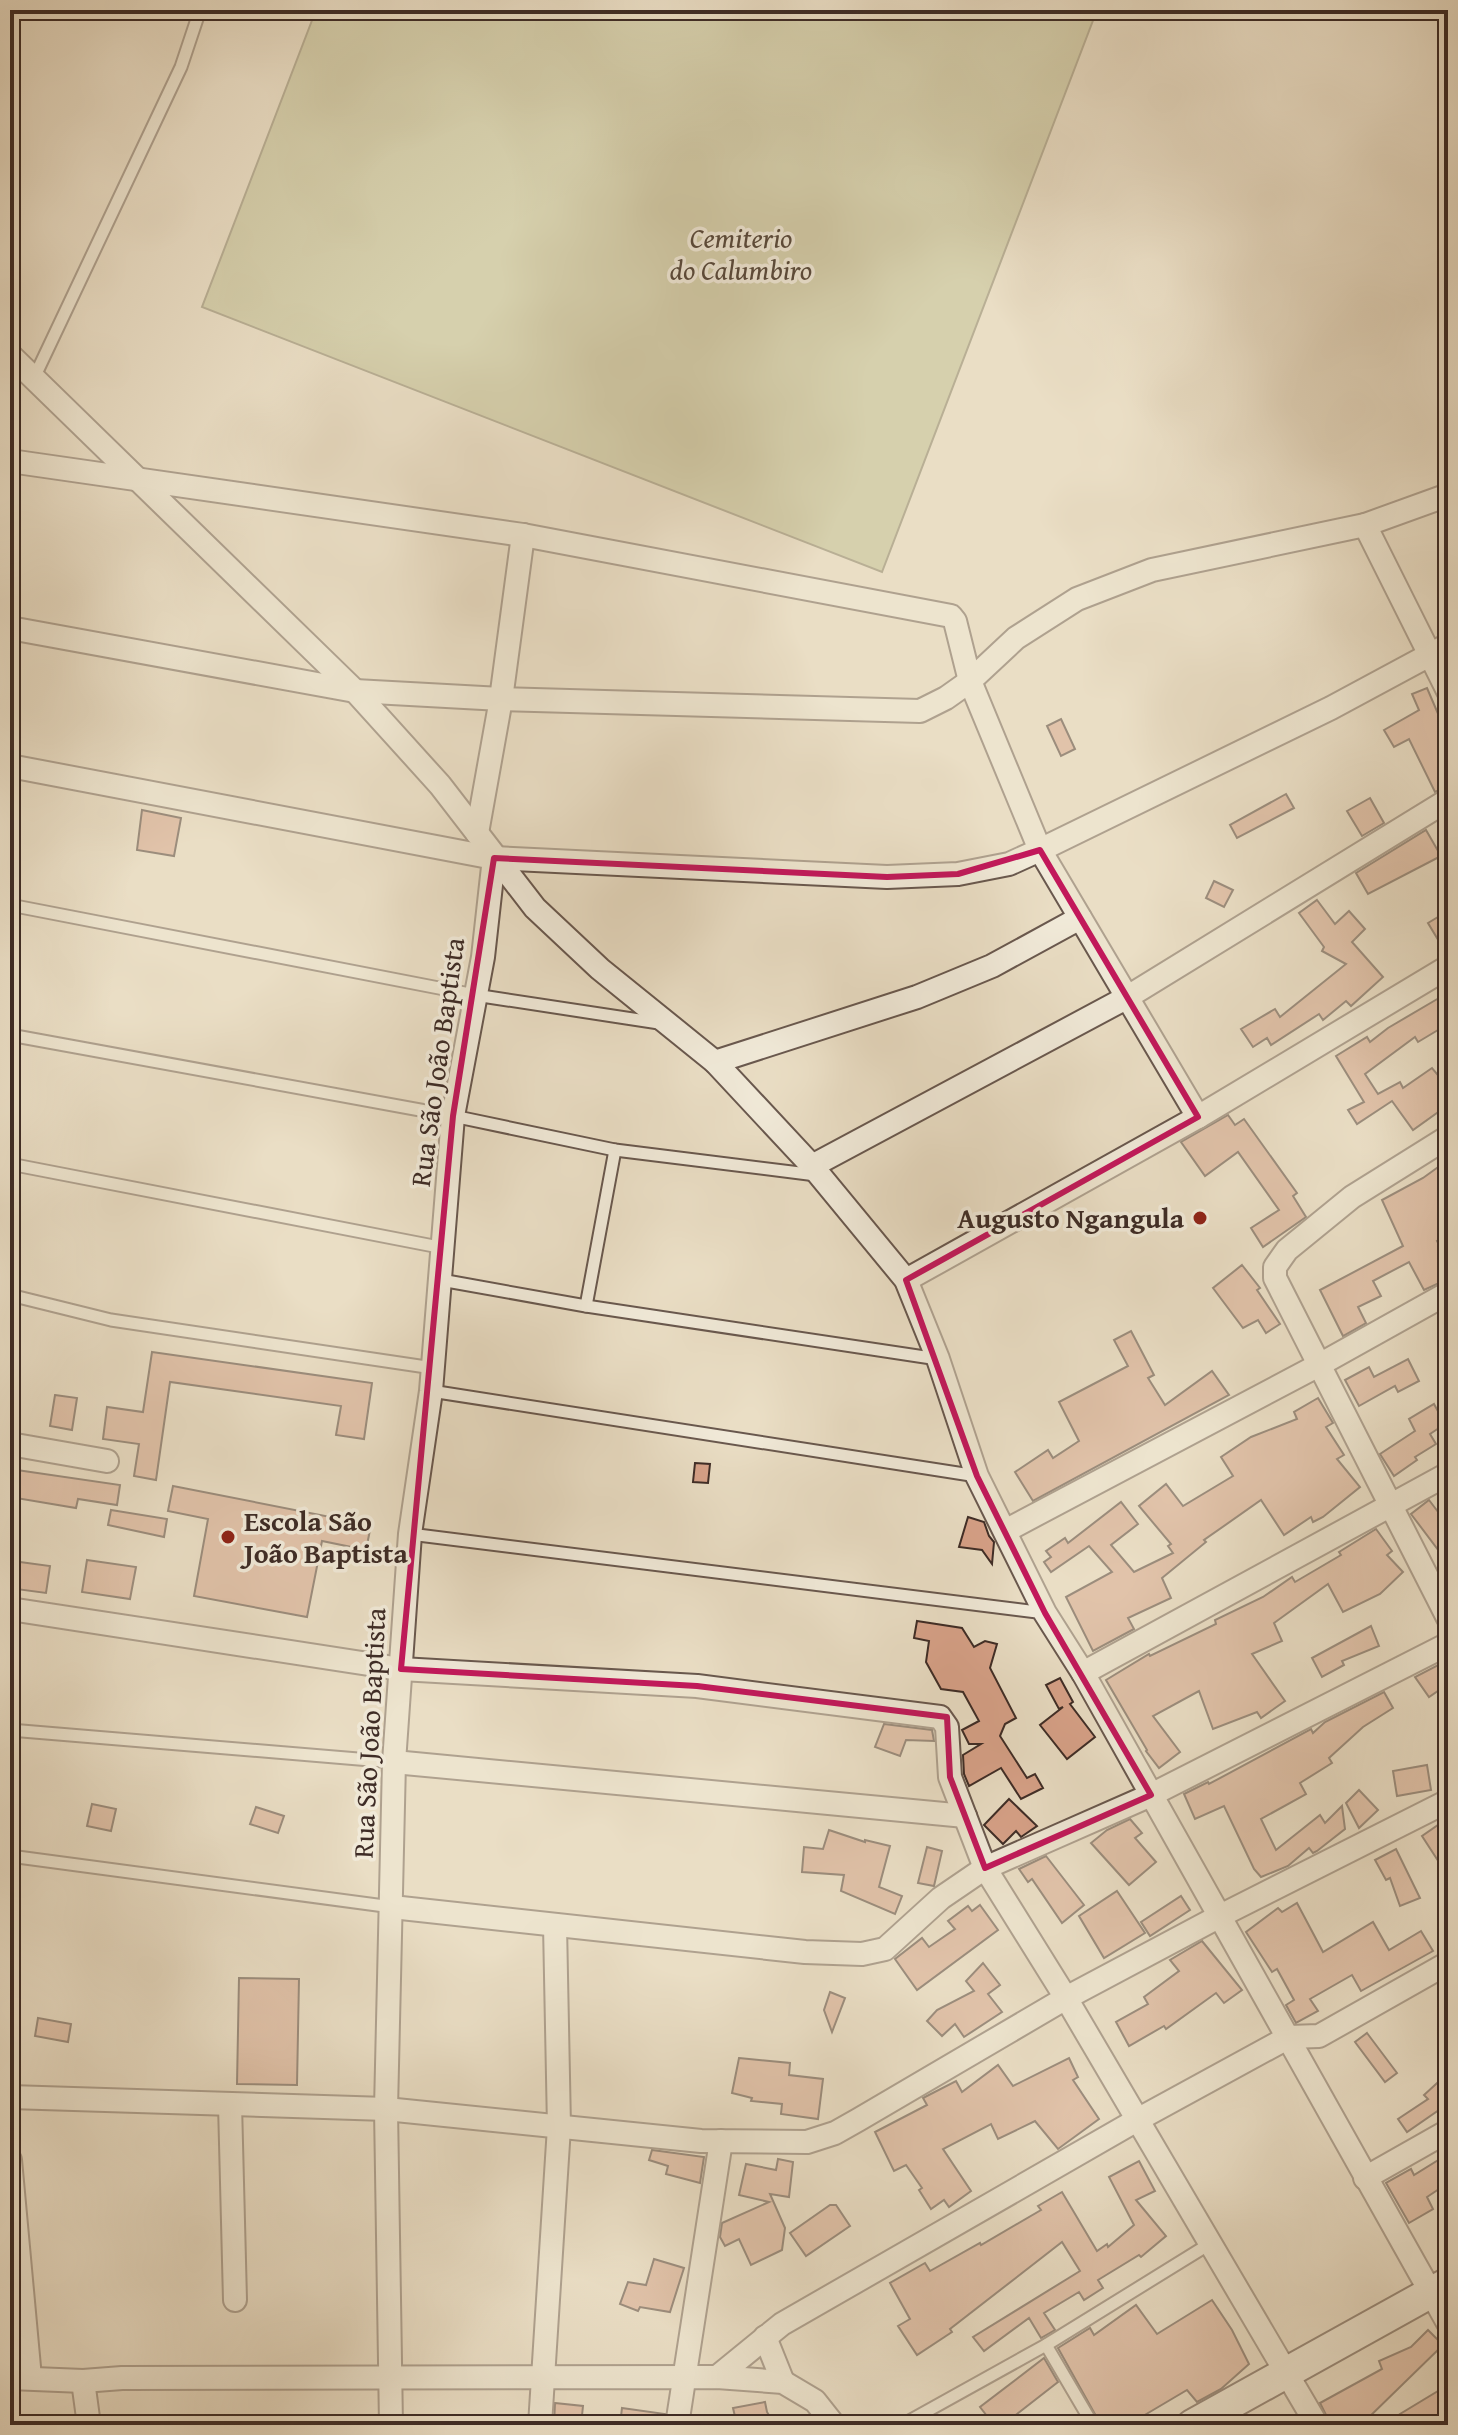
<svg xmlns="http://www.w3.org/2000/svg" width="1458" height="2435" font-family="'Gentium Book Plus',serif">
<rect width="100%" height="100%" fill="#eadec5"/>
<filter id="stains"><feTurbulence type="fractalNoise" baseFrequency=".0025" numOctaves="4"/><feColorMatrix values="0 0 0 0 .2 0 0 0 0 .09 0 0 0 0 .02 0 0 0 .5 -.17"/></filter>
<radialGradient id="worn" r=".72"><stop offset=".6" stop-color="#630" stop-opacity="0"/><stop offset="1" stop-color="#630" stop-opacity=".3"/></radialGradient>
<path fill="#bebf90" stroke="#7e765b" stroke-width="2" d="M316 10H1097L882 572 202 307Z"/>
<g fill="#d8a289" stroke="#3e2c26" stroke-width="2">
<path d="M1427 688 1448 737V786L1435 792 1409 739 1394 747 1384 730 1419 710 1412 694Z"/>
<path d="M1061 719 1075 749 1061 756 1047 726Z"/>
<path d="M1286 794 1294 808 1237 838 1230 825Z"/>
<path d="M1370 798 1384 823 1362 836 1347 811Z"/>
<path d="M142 810 181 818 174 856 137 850Z"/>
<path d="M1426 830 1441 856 1368 894 1356 873Z"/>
<path d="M1214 881 1233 890 1224 907 1206 898Z"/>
<path d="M1317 900 1335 924 1349 911 1365 929 1352 942 1383 977 1351 1006 1346 1001 1323 1020 1319 1014 1271 1045 1267 1038 1253 1047 1241 1029 1275 1009 1280 1017 1346 964 1322 951 1324 947 1299 913Z"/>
<path d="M1448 911V953H1446L1428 923Z"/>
<path d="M1439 998 1448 1013V1024L1418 1042 1415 1037 1365 1074 1378 1094 1400 1082 1403 1088 1432 1068 1448 1087V1105L1413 1130 1392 1101 1357 1124 1348 1110 1364 1102 1336 1056 1367 1037 1370 1042 1388 1028Z"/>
<path d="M1228 1115 1235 1125 1244 1119 1297 1193 1293 1196 1306 1217 1263 1247 1251 1228 1279 1210 1238 1152 1205 1176 1181 1142Z"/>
<path d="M1448 1160V1235L1437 1241 1448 1262V1279L1424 1290 1409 1262 1373 1281 1381 1296 1358 1307 1366 1323 1343 1336 1320 1290 1403 1246 1382 1200 1423 1178Z"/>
<path d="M1242 1265 1260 1288 1257 1290 1280 1324 1266 1333 1258 1320 1243 1328 1213 1288Z"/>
<path d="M1131 1331 1154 1375 1148 1378 1165 1405 1212 1371 1229 1395 1033 1501 1015 1472 1048 1450 1053 1458 1079 1441 1059 1402 1128 1366 1114 1340Z"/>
<path d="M152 1352 372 1383 364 1439 336 1435 341 1406 170 1382 156 1480 134 1476 139 1444 103 1439 107 1407 143 1412Z"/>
<path d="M1408 1359 1419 1381 1398 1392 1395 1386 1359 1406 1345 1380 1369 1367 1374 1377Z"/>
<path d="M55 1395 77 1398 72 1430 50 1426Z"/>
<path d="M1318 1398 1333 1423 1326 1427 1344 1455 1337 1459 1360 1487 1323 1517 1313 1522 1311 1517 1284 1535 1261 1500 1204 1540 1206 1542 1162 1578 1171 1598 1128 1618 1134 1629 1093 1651 1066 1597 1112 1572 1089 1546 1051 1572 1044 1562 1051 1557 1046 1551 1065 1538 1068 1543 1121 1502 1138 1524 1111 1545 1134 1572 1173 1553 1168 1546 1171 1544 1139 1506 1166 1484 1183 1506 1233 1476 1221 1457 1251 1437 1297 1419 1294 1412Z"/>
<path d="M1434 1404 1445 1424 1430 1434 1436 1444 1415 1457 1417 1460 1394 1476 1380 1454 1415 1431 1409 1419Z"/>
<path d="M695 1463 710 1464 708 1483 693 1482Z"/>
<path d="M10 1469 120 1485 117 1505 78 1499 76 1508 10 1497Z"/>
<path d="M173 1486 371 1525 366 1550 322 1541 307 1617 194 1596 208 1519 168 1511Z"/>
<path d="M1429 1500 1448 1525V1563L1411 1514Z"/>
<path d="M111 1510 167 1519 164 1537 108 1525Z"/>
<path d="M968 1517 984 1522 989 1536 994 1542 992 1564 982 1550 959 1547Z"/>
<path d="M1376 1529 1392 1551 1387 1555 1403 1572 1380 1594 1343 1612 1328 1584 1274 1623 1282 1641 1252 1654 1285 1701 1261 1718 1257 1712 1213 1729 1199 1691 1153 1716 1180 1752 1159 1768 1146 1751 1147 1750 1106 1680 1149 1654 1150 1656 1216 1624 1215 1620 1263 1597 1292 1577 1295 1582 1341 1555 1339 1552Z"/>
<path d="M87 1560 136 1567 130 1599 82 1592Z"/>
<path d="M20 1562 50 1566 46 1593 16 1589Z"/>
<path d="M917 1621 962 1628 974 1647 985 1641 997 1644 990 1668 1016 1718 1005 1724 1000 1736 1027 1778 1035 1774 1043 1788 1021 1799 1001 1768 969 1786 964 1774 963 1755 981 1744H969L962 1730 979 1721 963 1692 941 1689 926 1662 929 1641 914 1638Z"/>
<path d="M1371 1626 1379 1646 1342 1661 1344 1665 1322 1677 1312 1658Z"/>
<path d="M1442 1663 1448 1673V1684L1429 1697 1415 1677Z"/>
<path d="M1060 1678 1073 1702 1070 1704 1095 1737 1067 1759 1040 1725 1063 1707 1059 1709 1046 1685Z"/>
<path d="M1384 1692 1393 1708 1363 1727 1329 1758 1332 1763 1300 1783 1306 1794 1261 1819 1276 1850 1320 1815 1325 1823 1342 1806 1345 1829 1317 1851 1313 1853 1309 1848 1288 1866 1261 1877 1254 1869 1224 1806 1195 1819 1184 1794 1208 1782 1209 1784 1311 1729 1313 1733 1325 1722Z"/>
<path d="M884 1724 932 1730 934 1741 906 1740 900 1756 875 1747Z"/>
<path d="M1427 1765 1431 1790 1397 1796 1393 1771Z"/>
<path d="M1359 1790 1378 1810 1359 1828 1346 1803Z"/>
<path d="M1009 1799 1037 1826 1021 1837 1016 1831 1003 1844 984 1825Z"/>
<path d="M92 1804 116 1809 111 1831 87 1826Z"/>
<path d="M256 1807 284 1816 278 1833 250 1824Z"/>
<path d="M1130 1819 1142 1833 1135 1838 1156 1862 1129 1885 1091 1843 1107 1830Z"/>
<path d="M1448 1821V1850L1443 1853 1446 1873 1422 1836 1438 1825V1829Z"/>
<path d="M829 1830 865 1842V1840L890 1846 879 1887 902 1896 895 1914 841 1891 844 1875 802 1872 804 1847 823 1849Z"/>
<path d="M927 1847 942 1851 934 1886 918 1883Z"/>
<path d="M1396 1849 1420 1898 1400 1906 1390 1878 1386 1880 1375 1860Z"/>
<path d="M1046 1856 1084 1905 1062 1923 1032 1879 1028 1882 1019 1869Z"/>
<path d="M1117 1891 1145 1933 1104 1958 1079 1916Z"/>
<path d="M1181 1896 1190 1910 1150 1936 1141 1922Z"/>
<path d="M1297 1903 1323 1952 1373 1922 1389 1950 1421 1931 1433 1951 1361 1991 1352 1975 1310 1999 1318 2011 1296 2023 1286 2005 1294 2000 1277 1969 1272 1972 1246 1932 1278 1908 1282 1912Z"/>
<path d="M980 1905 998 1930 917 1990 895 1959 922 1938 929 1947 955 1929 948 1921 968 1906 972 1911Z"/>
<path d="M1202 1941 1242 1990 1224 2003 1216 1993 1166 2029 1164 2026 1129 2046 1116 2022 1148 2004 1144 1997 1179 1971 1170 1960Z"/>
<path d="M983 1963 1000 1985 988 1994 1002 2012 964 2037 955 2024 942 2036 927 2021 937 2010 974 1991 966 1981Z"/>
<path d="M239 1978 299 1979 297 2085 237 2084Z"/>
<path d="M830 1992 845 1998 832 2032 824 2010Z"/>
<path d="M38 2018 71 2024 68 2042 35 2036Z"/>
<path d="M1367 2033 1397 2073 1385 2082 1355 2042Z"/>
<path d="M739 2058 790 2063 789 2075 823 2079 818 2119 781 2114 782 2104 751 2101 752 2098 732 2093Z"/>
<path d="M1069 2058 1078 2077 1073 2080 1099 2119 1058 2149 1035 2121 998 2139 991 2124 943 2149 971 2191 949 2207 944 2200 931 2209 919 2190 922 2188 906 2165 894 2171 875 2132 927 2105 923 2098 956 2081 962 2092 998 2065 1013 2086Z"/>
<path d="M1448 2073V2117L1439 2110 1407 2132 1398 2119 1428 2099 1424 2095Z"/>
<path d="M652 2150 704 2157 700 2183 666 2174 668 2166 649 2160Z"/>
<path d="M1448 2154V2183L1427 2197 1433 2209 1409 2223 1386 2183 1411 2169 1414 2175Z"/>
<path d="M778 2159 793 2162 789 2197 770 2194 785 2228 782 2250 751 2265 739 2239 725 2246 720 2237 722 2223 769 2202 739 2195 746 2164 776 2170Z"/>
<path d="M1139 2161 1155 2191 1136 2200 1166 2236 1141 2257 1139 2255 1098 2280 1103 2288 1084 2300 1079 2292 1044 2313 1055 2330 1041 2338 1029 2318 984 2351 973 2337 1080 2271 1062 2242 950 2329 952 2332 917 2355 898 2326 910 2319 890 2283 925 2263 930 2271 980 2243 981 2245 1041 2210 1038 2206 1062 2192 1097 2251 1107 2244 1108 2247 1134 2225 1109 2177Z"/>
<path d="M830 2205H836L850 2226 806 2256 790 2233Z"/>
<path d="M654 2259 684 2268 670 2312 640 2307 638 2311 620 2304 628 2282 646 2285Z"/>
<path d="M1212 2300 1232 2330 1249 2364 1221 2389 1197 2402 1187 2390 1143 2416 1148 2425H1101L1058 2348 1090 2328 1094 2335 1136 2305 1157 2334Z"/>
<path d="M1428 2330 1443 2345 1363 2423 1331 2425 1320 2403 1382 2369 1379 2361 1411 2347Z"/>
<path d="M1044 2358 1058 2382 1003 2425H994L980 2407Z"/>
<path d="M1448 2385V2415L1433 2425H1408L1400 2414Z"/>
<path d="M765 2402 767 2412 775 2425H737L733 2408Z"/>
<path d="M555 2403 583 2406 581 2425H554Z"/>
<path d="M622 2408 665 2414 663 2425H620Z"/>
</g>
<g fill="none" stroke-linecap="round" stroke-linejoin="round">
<defs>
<g id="lane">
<path d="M34 378 181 67 200 10"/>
<path d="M10 905 475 995 659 1023"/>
<path d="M10 1035 453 1116 615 1150 816 1175"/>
<path d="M10 1164 444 1248"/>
<path d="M441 1280 586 1306 938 1359"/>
<path d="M10 1295 111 1320 433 1368"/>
<path d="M586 1306 615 1150"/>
<path d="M431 1391 977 1476"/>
<path d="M410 1534 1045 1613"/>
<path d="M10 1730 394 1762"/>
<path d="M10 1856 392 1907"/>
<path d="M1046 2345 1093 2425"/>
<path d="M902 2425 1046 2345 1211 2243"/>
</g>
<g id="street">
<path d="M10 355 355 691 440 785 535 908 600 969 715 1062 812 1166 906 1280 938 1359 977 1476 1045 1613 1083 1673 1448 2323"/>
<path d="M10 461 523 535 951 616 955 621 970 681 1040 850 1198 1117"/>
<path d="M1365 525 1448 691"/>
<path d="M10 628 355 691 501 699 920 711 946 698 970 681 1016 638 1077 599 1152 570 1365 525 1448 495"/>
<path d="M10 766 494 858 887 877 958 874 1009 864 1040 850 1331 708 1448 645"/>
<path d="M477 833 501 699 523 535"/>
<path d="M715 1062 917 997 992 966 1080 918"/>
<path d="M1448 1137 1352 1197 1287 1250 1275 1267V1278L1448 1618"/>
<path d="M812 1166 1126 998 1448 800"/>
<path d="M906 1280 1198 1117 1448 967"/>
<path d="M10 1444 107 1461"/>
<path d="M1005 1531 1319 1365 1448 1293"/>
<path d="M10 1609 401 1669 697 1686 940 1717 947 1727 950 1777 985 1868 1066 1998 1317 2425"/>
<path d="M1083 1673 1448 1474"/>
<path d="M394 1762 965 1816"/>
<path d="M392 1907 805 1952 862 1954 885 1949 941 1898 985 1868 1151 1795 1448 1644"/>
<path d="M10 2097 386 2109 701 2141 807 2142 835 2133 858 2120 1066 1998 1220 1916 1448 1801"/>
<path d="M230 2104 235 2300"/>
<path d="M10 2160 30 2378"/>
<path d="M1365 2178 1448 2131"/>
<path d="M765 2337 783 2382"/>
<path d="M717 2377 782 2324 1137 2120 1289 2037 1319 2036 1448 1963"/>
<path d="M10 2378 83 2381 122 2378 717 2377 783 2382 815 2401 834 2425"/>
<path d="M83 2381 89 2425"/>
<path d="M391 2425 386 2109 394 1762 410 1534 431 1391 453 1116 483 957 494 858"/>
<path d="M540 2425 559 2127 555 1925"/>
<path d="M677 2425 721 2141"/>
</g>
<path id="secondary" d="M1192 2425 1448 2283"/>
</defs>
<use href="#lane" stroke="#69584e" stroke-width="15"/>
<use href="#street" stroke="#69584e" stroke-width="26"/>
<use href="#secondary" stroke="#3e2c26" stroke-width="34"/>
<use href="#lane" stroke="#f1ead9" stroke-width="11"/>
<use href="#street" stroke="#f1ead9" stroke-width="22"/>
<use href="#secondary" stroke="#f1ead9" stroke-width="30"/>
</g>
<path d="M0 0H1458V2435H0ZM1040 850 1198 1117 906 1280 977 1476 1045 1613 1151 1795 985 1868 950 1777 947 1717 697 1686 401 1669 453 1116 494 858 887 877 958 874Z" fill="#eadec5" fill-opacity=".55" fill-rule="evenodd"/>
<path fill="none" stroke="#c2185b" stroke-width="6" stroke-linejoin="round" d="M1040 850 1198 1117 906 1280 977 1476 1045 1613 1151 1795 985 1868 950 1777 947 1717 697 1686 401 1669 453 1116 494 858 887 877 958 874Z"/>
<g fill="#8f2418" stroke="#f1ead9" stroke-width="3">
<circle cx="1200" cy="1218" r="8"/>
<circle cx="228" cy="1537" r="8"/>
</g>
<g text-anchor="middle" stroke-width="7" stroke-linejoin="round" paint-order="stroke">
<g font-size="28" font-style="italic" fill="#58493b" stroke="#f1ead9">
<text x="741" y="248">Cemiterio<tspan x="741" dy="32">do Calumbiro</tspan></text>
</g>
<g font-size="28" fill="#3e2c26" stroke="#f1ead9">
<text transform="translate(437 1062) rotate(-82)" y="10">Rua São João Baptista</text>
<text transform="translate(369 1733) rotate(-87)" y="10">Rua São João Baptista</text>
</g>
<g font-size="28" font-weight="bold" fill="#3e2c26" stroke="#f1ead9" text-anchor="end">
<text x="1184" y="1228">Augusto Ngangula</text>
<text x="244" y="1531" text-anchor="start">Escola São<tspan x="244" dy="32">João Baptista</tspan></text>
</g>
</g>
<rect width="1458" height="2435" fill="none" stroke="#eadec5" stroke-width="40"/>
<rect x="12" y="12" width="1434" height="2411" fill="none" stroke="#3e2c26" stroke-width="4"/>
<rect x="20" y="20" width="1418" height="2395" fill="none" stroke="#3e2c26" stroke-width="2"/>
<rect width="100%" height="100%" filter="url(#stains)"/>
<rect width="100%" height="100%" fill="url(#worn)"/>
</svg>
